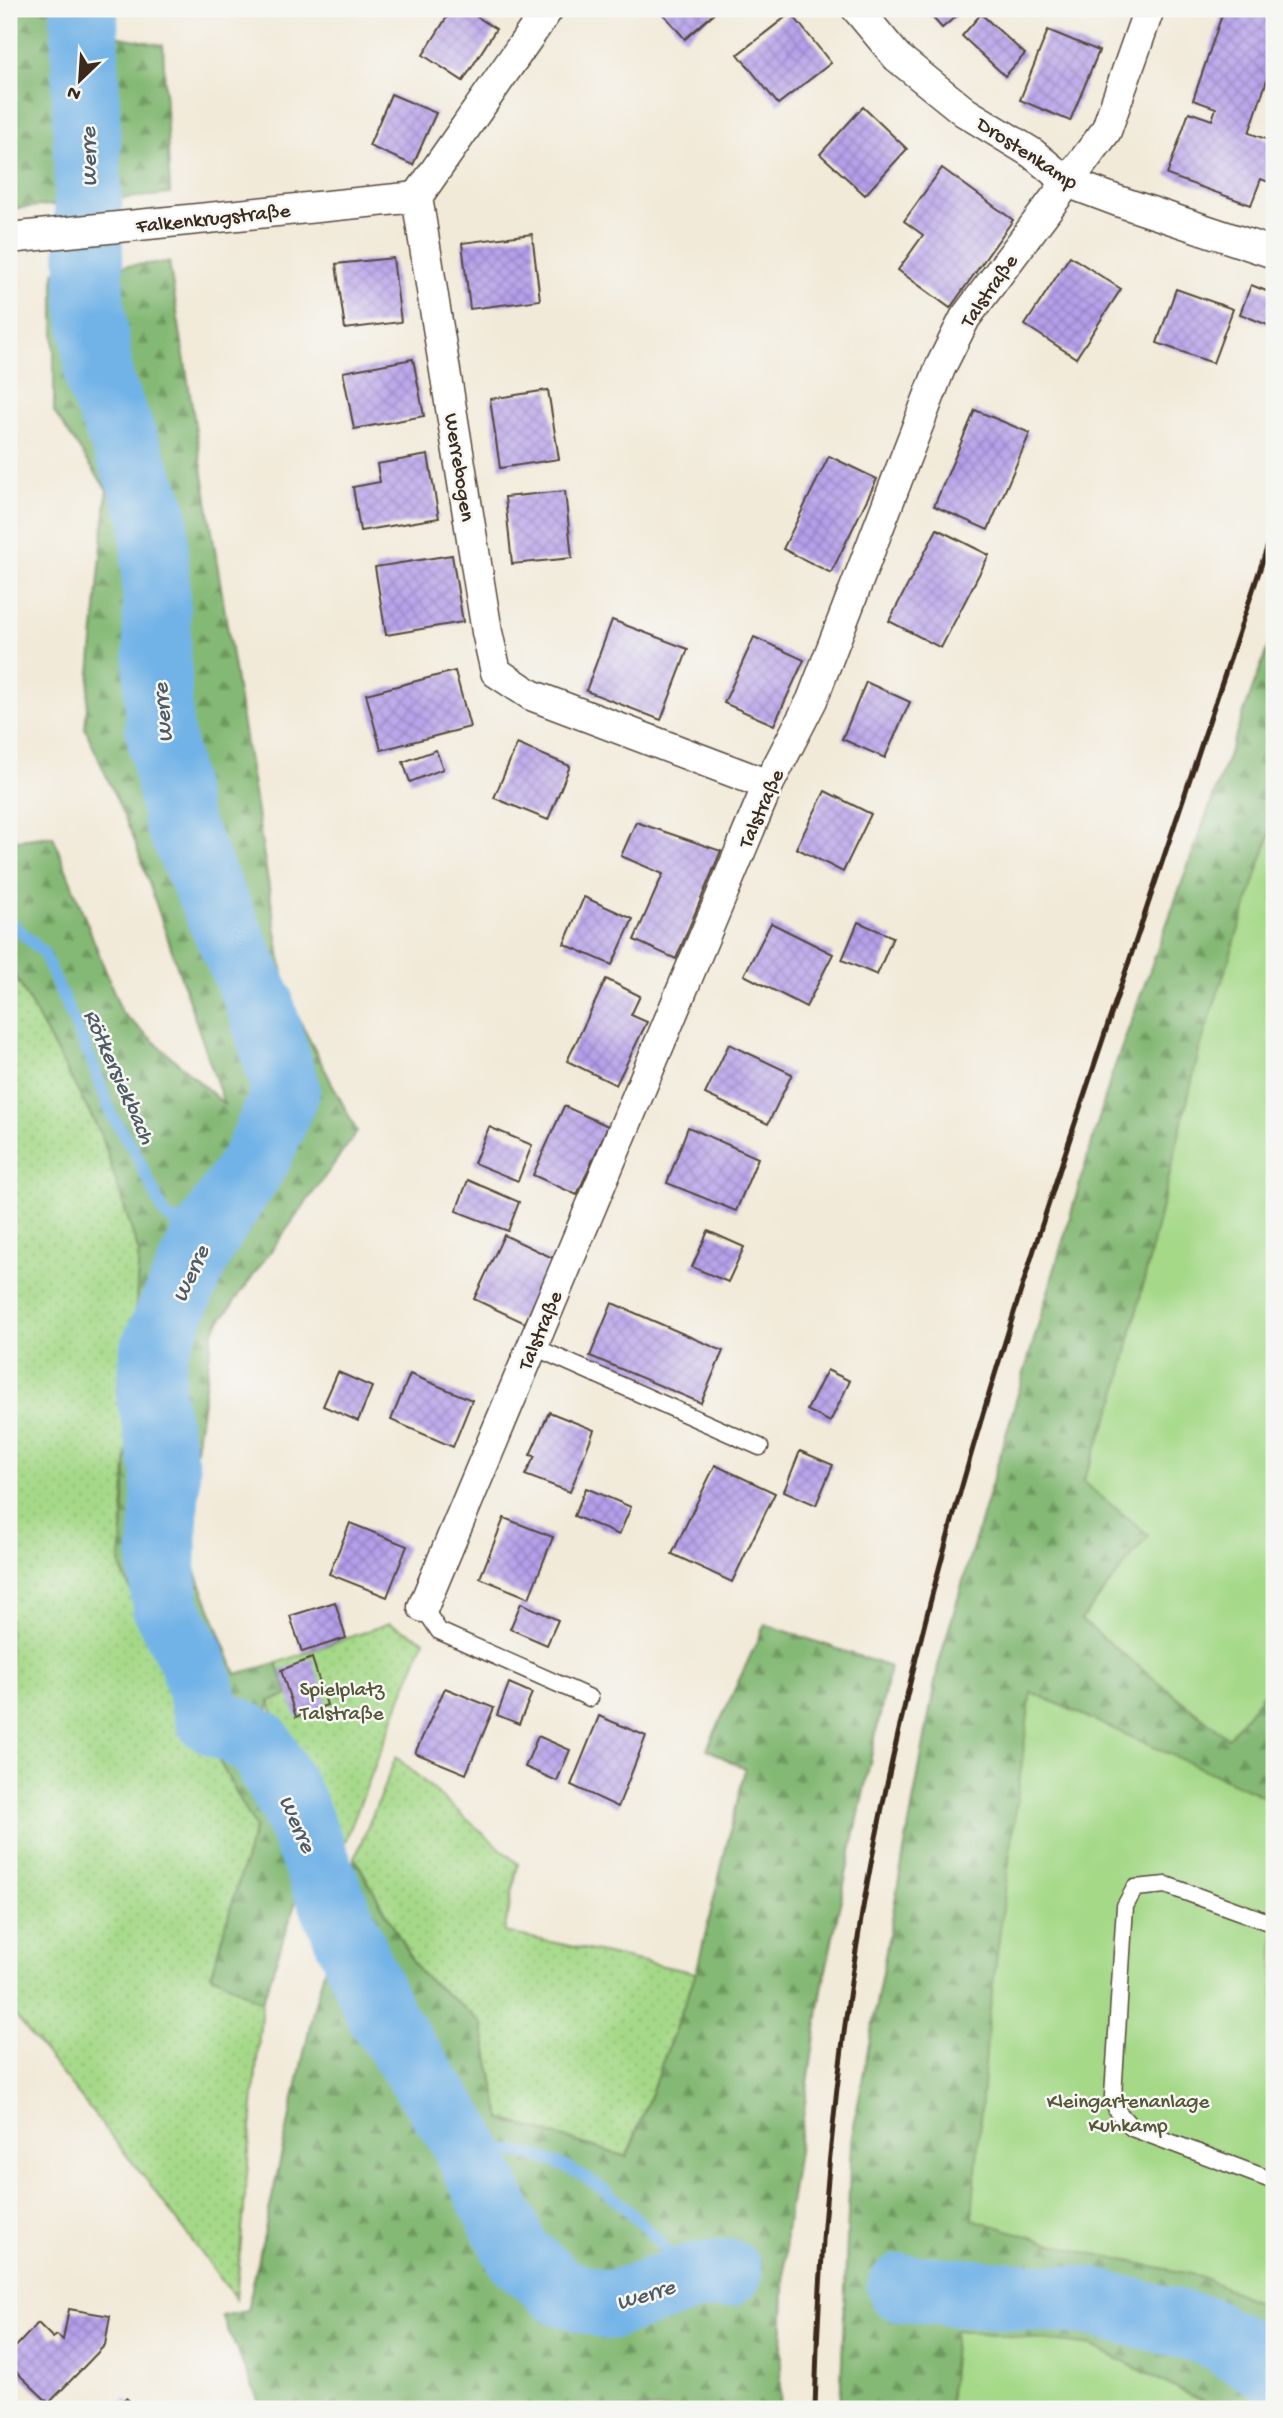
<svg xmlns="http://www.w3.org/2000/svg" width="1283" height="2418" font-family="'Gochi Hand',sans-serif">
<defs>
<pattern id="grass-dots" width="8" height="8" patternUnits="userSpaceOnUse" patternTransform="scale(1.75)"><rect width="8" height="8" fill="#a5d988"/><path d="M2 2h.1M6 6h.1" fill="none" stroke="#8fba75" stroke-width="1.8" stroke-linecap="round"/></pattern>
<pattern id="forest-firs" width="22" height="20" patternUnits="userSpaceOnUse" patternTransform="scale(1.75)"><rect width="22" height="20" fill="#84b974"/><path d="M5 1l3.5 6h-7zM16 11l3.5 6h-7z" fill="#6d975f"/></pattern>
<pattern id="building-cross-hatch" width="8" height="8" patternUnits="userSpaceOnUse" patternTransform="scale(1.75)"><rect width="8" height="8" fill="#b59feb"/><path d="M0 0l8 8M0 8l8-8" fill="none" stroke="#9482be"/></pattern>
</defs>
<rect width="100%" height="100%" fill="#f6f6f2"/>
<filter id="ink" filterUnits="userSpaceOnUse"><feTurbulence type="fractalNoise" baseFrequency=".0143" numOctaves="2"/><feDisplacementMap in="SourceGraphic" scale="14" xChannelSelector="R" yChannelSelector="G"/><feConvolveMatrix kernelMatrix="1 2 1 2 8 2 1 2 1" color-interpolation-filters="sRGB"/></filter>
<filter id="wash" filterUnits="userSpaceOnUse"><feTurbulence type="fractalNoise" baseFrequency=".00686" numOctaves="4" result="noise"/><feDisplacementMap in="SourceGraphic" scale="28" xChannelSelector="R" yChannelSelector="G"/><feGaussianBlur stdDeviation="1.57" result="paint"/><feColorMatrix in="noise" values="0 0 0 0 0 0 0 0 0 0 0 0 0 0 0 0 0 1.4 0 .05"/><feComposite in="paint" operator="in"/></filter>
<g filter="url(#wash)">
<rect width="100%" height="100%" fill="#f2ead9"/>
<g fill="url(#grass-dots)" stroke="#708253" stroke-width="2">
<path d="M9 964 101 1134 139 1253 120 1566 153 1640 256 1827 211 1974 262 2003 236 2299 148 2182 9 2008Z"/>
<path d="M389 1623 424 1640 334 1870 269 1700 287 1695 277 1663Z"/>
<path d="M396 1757 518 1864 504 1932 696 1973 627 2157 501 2119 481 2022 419 1972 355 1858Z"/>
</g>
<g fill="url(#forest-firs)" stroke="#607249" stroke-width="2">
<path d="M9 9H107L105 34 163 45 170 194 9 209Z"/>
<path d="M169 262 286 994 357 1132 213 1331 183 1539 236 1674 277 1663 288 1695 269 1701V1781L303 1880 262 2003 211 1974 255 1827 153 1640 120 1566 139 1253 101 1134 9 964V841L53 836 122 1013 224 1104 133 836 85 728 107 490 54 412V272Z"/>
<path d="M1274 630V822L1200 1048 1116 1398 1083 1482 1149 1535 1081 1620 1228 1738 1274 1680V1801L1031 1692 1071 2249 1200 2276 1274 2310V2409H1217L1092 2346 955 2330 949 2409H840L851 2142 938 1666 1112 1074Z"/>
<path d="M765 1624 890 1667 822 1989 786 2231 780 2409H262L222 2316 247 2311 314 2007 355 1858 419 1972 481 2022 501 2119 627 2157 696 1973 745 1769 707 1749Z"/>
</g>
<g fill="#a5d988" stroke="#708253" stroke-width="2">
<path d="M1274 822V1680L1228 1738 1081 1620 1149 1535 1083 1482 1116 1398 1200 1048Z"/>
<path d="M1031 1692 1274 1801V2310L1200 2276 1071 2249 972 2219 989 2016Z"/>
<path d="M955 2330 1092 2346 1217 2409H949Z"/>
</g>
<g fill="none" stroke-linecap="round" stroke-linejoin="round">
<g stroke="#72b3e7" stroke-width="12">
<path d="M9 921 43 952 93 1065 112 1116 134 1150 165 1215 203 1241"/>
<path d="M465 2145C491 2150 521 2151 546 2159 608 2179 650 2232 692 2278"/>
</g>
<g stroke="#72b3e7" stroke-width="68">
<path d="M84 9 90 294 100 383 154 514 159 728 177 820 259 1001 286 1090 258 1156 203 1241 154 1349 150 1394 166 1473 162 1566 166 1607 192 1658 209 1718 259 1743 292 1804 381 2016 460 2133 518 2254 560 2291 609 2306 692 2278 728 2273"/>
<path d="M901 2288 1089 2301 1208 2331 1274 2370"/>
</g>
</g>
<g id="blocks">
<g fill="url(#building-cross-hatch)">
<path d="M452 9H465L496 29 463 81 423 55Z"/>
<path d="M659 9H719L685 39Z"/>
<path d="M925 9H965L942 28Z"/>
<path d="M1224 9H1274V59L1249 133 1274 142V184L1261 179 1251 205 1167 175 1189 112 1212 120 1216 108 1193 100Z"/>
<path d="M791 13 831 63 778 104 738 54Z"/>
<path d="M981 14 1025 54 1005 76 962 36Z"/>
<path d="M1048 30 1099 51 1070 121 1020 100Z"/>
<path d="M391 94 436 113 413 165 369 146Z"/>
<path d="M863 107 907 149 865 195 820 154Z"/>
<path d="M942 168 1013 220 950 308 898 270 923 235 904 221Z"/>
<path d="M532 234 540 300 470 309 462 243Z"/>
<path d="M1070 256 1121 289 1076 358 1025 325Z"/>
<path d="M393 258 401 322 345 329 336 264Z"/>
<path d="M1251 285 1274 294V315L1270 326 1240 314Z"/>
<path d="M1176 289 1233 309 1213 363 1157 343Z"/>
<path d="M413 359 424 416 354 429 343 372Z"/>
<path d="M548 390 559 459 500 468 490 399Z"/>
<path d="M975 410 1030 433 988 530 934 506Z"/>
<path d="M428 455 439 518 360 531 353 487 380 482 377 464Z"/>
<path d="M829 456 877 479 831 573 783 549Z"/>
<path d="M565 491 572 558 512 564 505 497Z"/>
<path d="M937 529 989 555 941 648 889 621Z"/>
<path d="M452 555 463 622 386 635 375 567Z"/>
<path d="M612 620 688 649 661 720 586 691Z"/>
<path d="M754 637 804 660 774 725 724 703Z"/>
<path d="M455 671 470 727 381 750 366 694Z"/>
<path d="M866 682 910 702 885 758 842 739Z"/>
<path d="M517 744 570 766 548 820 494 798Z"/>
<path d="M436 750 443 769 410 782 403 762Z"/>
<path d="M825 791 871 814 843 872 796 848Z"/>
<path d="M636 822 721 851 676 959 634 940 663 874 621 856Z"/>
<path d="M584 897 633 919 612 965 564 944Z"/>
<path d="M858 922 893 937 877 975 842 960Z"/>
<path d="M771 923 833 954 806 1007 744 975Z"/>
<path d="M606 979 640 996 631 1015 647 1022 616 1085 567 1061Z"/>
<path d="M729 1044 792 1074 768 1124 705 1094Z"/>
<path d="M564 1106 608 1126 577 1195 533 1175Z"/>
<path d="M489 1127 532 1145 518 1181 474 1163Z"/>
<path d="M688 1127 758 1158 736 1211 667 1183Z"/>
<path d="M468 1180 519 1202 508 1231 456 1211Z"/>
<path d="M708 1231 744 1247 728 1282 692 1267Z"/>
<path d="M504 1235 555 1259 525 1323 474 1299Z"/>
<path d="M612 1303 723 1351 701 1403 590 1356Z"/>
<path d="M827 1370 850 1381 830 1422 807 1410Z"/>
<path d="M338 1372 372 1387 358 1421 323 1406Z"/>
<path d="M410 1374 472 1400 453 1447 391 1420Z"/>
<path d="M549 1412 594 1430 570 1492 525 1475 535 1456 530 1455Z"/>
<path d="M800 1451 833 1465 816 1505 784 1491Z"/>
<path d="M715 1465 775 1493 732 1582 672 1554Z"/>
<path d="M586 1488 631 1507 619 1535 574 1516Z"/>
<path d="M504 1518 553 1537 529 1598 480 1578Z"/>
<path d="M350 1523 407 1546 387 1597 329 1574Z"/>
<path d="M335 1602 346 1638 302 1652 290 1616Z"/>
<path d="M521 1603 558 1620 547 1645 510 1629Z"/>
<path d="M312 1658 327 1705 296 1717 281 1670Z"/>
<path d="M509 1683 532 1693 519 1724 497 1715Z"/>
<path d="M445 1688 494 1708 466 1774 415 1753Z"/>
<path d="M599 1716 646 1736 618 1807 571 1785Z"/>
<path d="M538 1736 570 1750 557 1781 525 1767Z"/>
<path d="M69 2309 110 2316 105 2345 49 2403 9 2365V2354L38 2323 53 2338 57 2335 63 2340Z"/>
<path d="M126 2398 138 2409H115Z"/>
</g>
</g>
</g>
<g filter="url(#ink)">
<use href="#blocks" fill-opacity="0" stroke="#56473a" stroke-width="2"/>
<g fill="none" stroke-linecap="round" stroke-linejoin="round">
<defs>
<g id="service">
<path d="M532 1346 760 1447"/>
<path d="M423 1607 439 1631 590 1698"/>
<path d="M1274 1924 1166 1885 1135 1888 1125 1906 1113 2096 1117 2111 1132 2128 1274 2181"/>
</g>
<g id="minor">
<path d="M548 9 417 197 487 632 496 672 531 695 768 785"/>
<path d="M857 9 897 57 965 112 1032 153 1067 182 1118 201 1274 253"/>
<path d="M9 238 417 197"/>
<path d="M423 1607 768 785 812 700 940 368 965 318 1106 131 1149 9"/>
</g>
</defs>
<use href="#service" stroke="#56473a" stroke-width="19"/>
<use href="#minor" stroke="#56473a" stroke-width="33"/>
<use href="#service" stroke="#fff" stroke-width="16"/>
<use href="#minor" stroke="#fff" stroke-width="30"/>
<path stroke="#3b2a1e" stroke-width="5" d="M815 2409C819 2243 834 2077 862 1913 911 1630 998 1355 1088 1084 1150 898 1212 713 1274 527"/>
</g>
</g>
<g text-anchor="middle" stroke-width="5" stroke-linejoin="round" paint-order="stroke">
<g font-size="21" fill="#3b2a1e" stroke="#f6f6f2">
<text transform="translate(1028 152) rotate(33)" y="7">Drostenkamp</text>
<text transform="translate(213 217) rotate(-6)" y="7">Falkenkrugstraße</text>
<text transform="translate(988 290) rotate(-55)" y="7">Talstraße</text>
<text transform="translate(461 467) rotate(81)" y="7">Werrebogen</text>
<text transform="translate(760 808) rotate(-66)" y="7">Talstraße</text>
<text transform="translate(539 1330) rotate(-67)" y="7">Talstraße</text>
</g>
<g font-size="21" fill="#565638" stroke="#f6f6f2">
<text x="342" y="1695">Spielplatz<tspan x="342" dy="24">Talstraße</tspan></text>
<text x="1128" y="2107">Kleingartenanlage<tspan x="1128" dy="24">Kuhkamp</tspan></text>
</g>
<g font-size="23" font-style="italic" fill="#4e5a64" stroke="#f6f6f2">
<text transform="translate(87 157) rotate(-91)" y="8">Werre</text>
<text transform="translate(161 713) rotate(-95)" y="8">Werre</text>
<text transform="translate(121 1076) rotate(66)" y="8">Rötkersiekbach</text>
<text transform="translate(189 1273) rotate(-65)" y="8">Werre</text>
<text transform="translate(299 1823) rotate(66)" y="8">Werre</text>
<text transform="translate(645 2293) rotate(-17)" y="8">Werre</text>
</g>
</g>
<rect width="1283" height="2418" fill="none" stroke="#f6f6f2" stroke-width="35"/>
<g transform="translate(80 80) rotate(205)" stroke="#f6f6f2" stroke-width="5" paint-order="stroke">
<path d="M0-5L12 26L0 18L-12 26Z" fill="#3b2a1e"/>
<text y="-10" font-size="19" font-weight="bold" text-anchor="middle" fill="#3b2a1e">N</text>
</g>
</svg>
